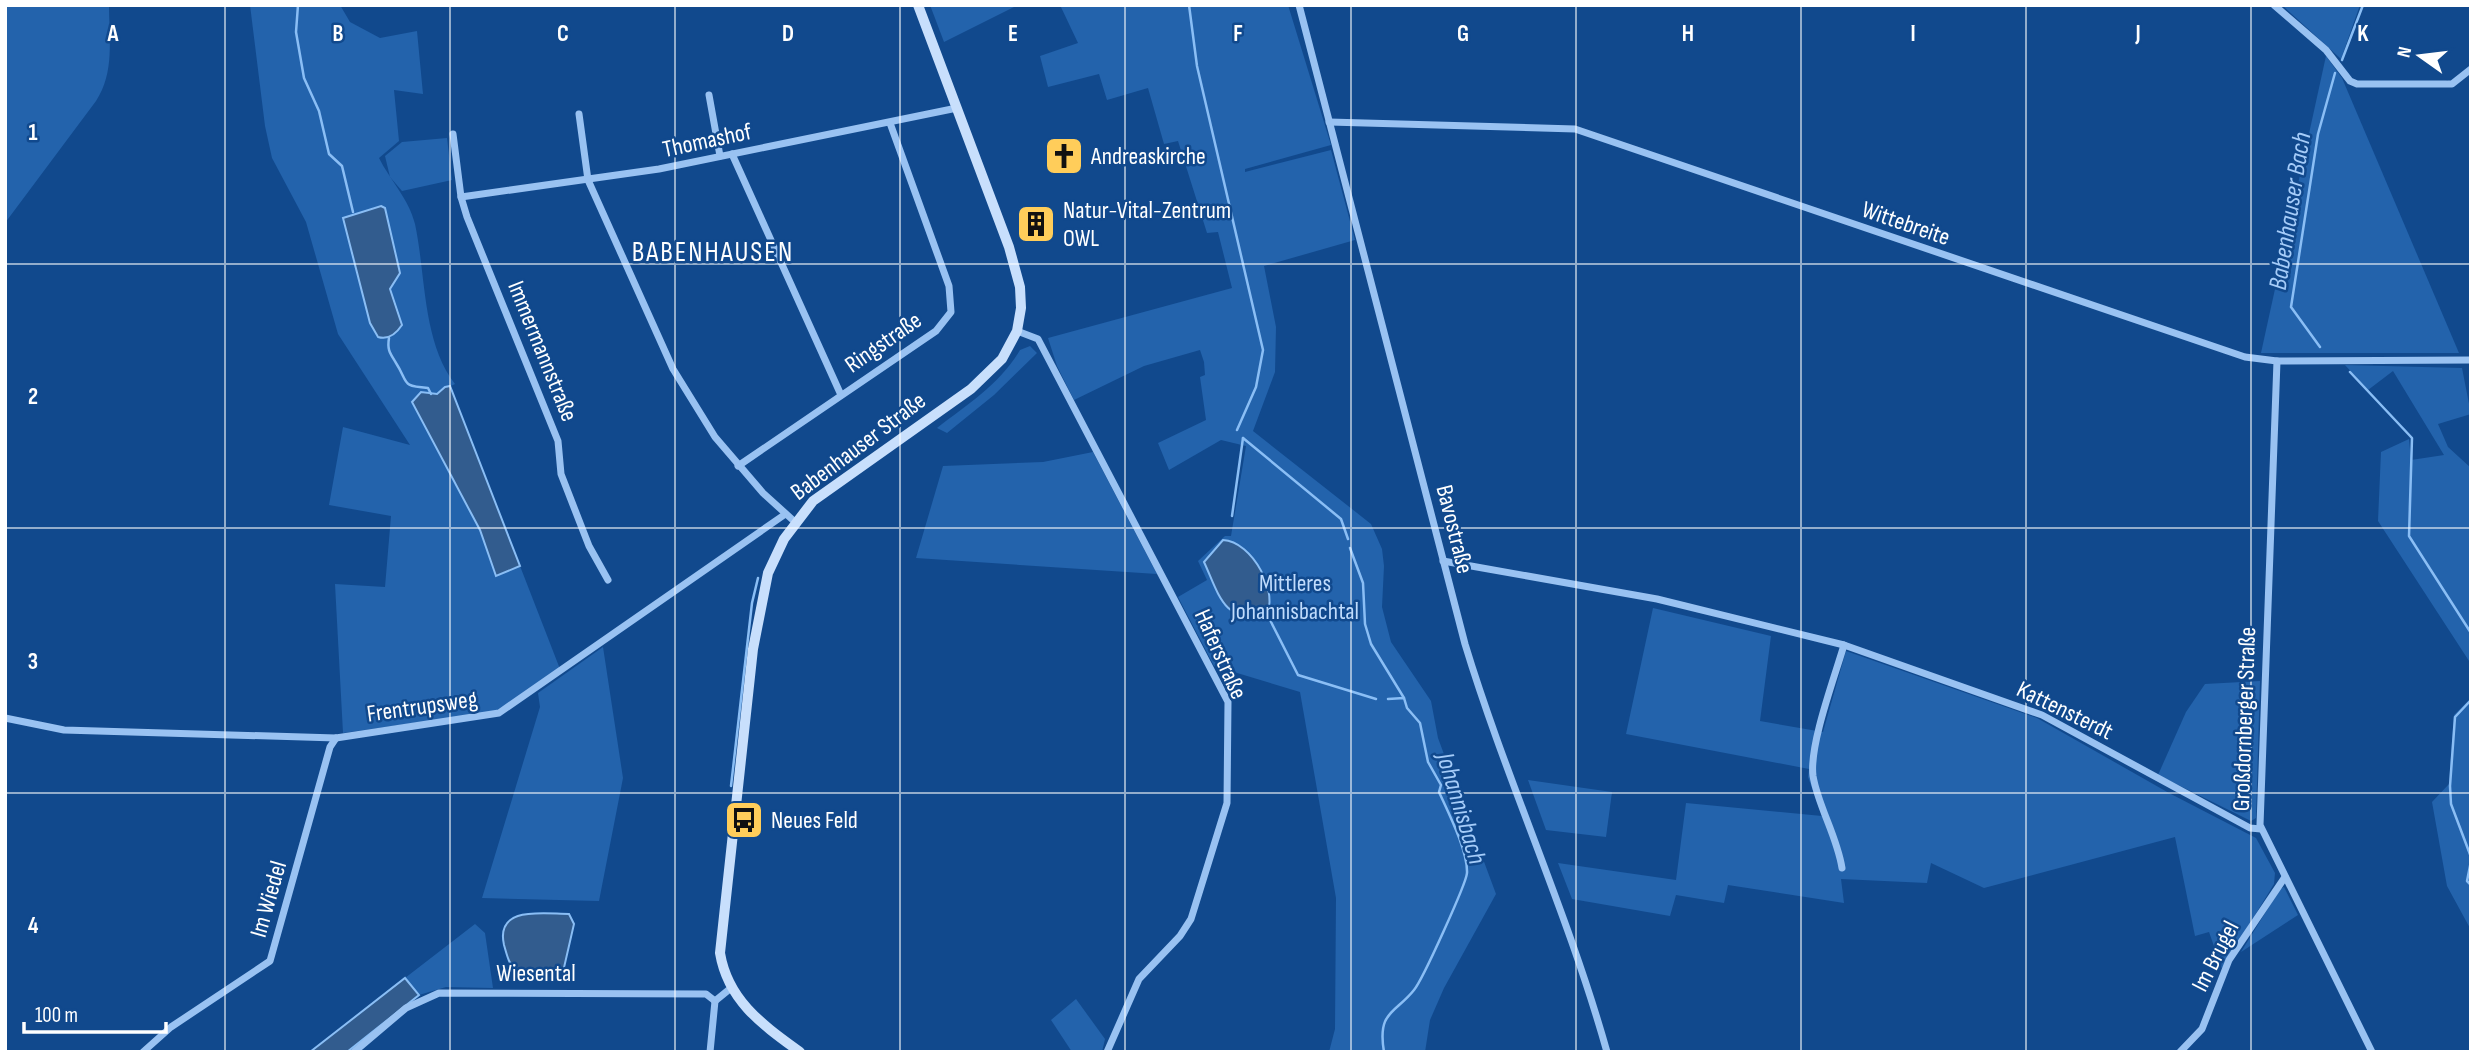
<svg xmlns="http://www.w3.org/2000/svg" width="2476" height="1057" font-family="'Sofia Sans Condensed',sans-serif">
<rect width="100%" height="100%" fill="#11498d"/>
<g fill="#2363ac" fill-rule="evenodd">
<path d="M5 5H109C109 39 115 72 96 101L5 223Z"/>
<path d="M250 5H340L350 22 380 38 417 31 423 94 394 90 399 141 379 158C390 180 409 199 415 224 426 275 422 341 455 384L437 393H425L439 454 480 530 496 575 520 566 560 669 498 711 343 733 335 584 385 587 391 516 329 505 343 427 410 445 338 334 306 222 272 158 265 126ZM385 208 400 273 390 289 402 325 370 323 343 218Z"/>
<path d="M930 5H1018L944 42Z"/>
<path d="M1060 5H1288L1331 145 1245 169V172L1331 150 1355 240 1264 266 1276 327 1275 372 1253 431 1371 524 1382 549 1384 566 1382 607 1391 642 1431 701 1438 738 1496 894 1444 988 1430 1020 1425 1052H1329L1335 1029 1336 898 1300 692 1214 666 1178 597 1207 580 1198 561 1225 536H1231L1246 446 1221 440 1169 470 1158 443 1206 420 1200 377 1205 375 1204 362 1200 350 1144 366 1074 400 1057 366 1048 338 1232 288 1218 232 1207 233 1178 141 1164 144 1148 88 1107 100 1099 74 1048 87 1040 56 1078 43Z"/>
<path d="M2282 5H2360L2341 59Z"/>
<path d="M2326 56 2342 78 2459 353H2261Z"/>
<path d="M447 138 452 180 402 191 390 177 385 156 402 142Z"/>
<path d="M1030 346 1037 353 994 395 947 433 937 428C967 405 1001 383 1020 350Z"/>
<path d="M2345 365 2462 368 2471 414 2438 424 2448 447 2471 468V664L2378 521 2381 452 2409 439 2411 460 2444 455 2393 371 2368 390Z"/>
<path d="M1093 452 1157 574 916 558 943 466 1043 462Z"/>
<path d="M1653 608 1771 636 1760 721 1823 732 1846 651 2037 718 2169 793 2256 838 2275 873 2274 884 2222 969 2209 932 2195 936 2175 837 1984 888 1931 863 1927 883 1841 879 1844 903 1728 885 1724 903 1676 895 1670 916 1572 899 1558 863 1676 880 1686 803 1822 816 1808 777 1809 769 1626 734Z"/>
<path d="M603 647 623 778 599 901 482 898 540 707 538 693Z"/>
<path d="M2260 681 2256 818 2251 821 2158 775 2186 712 2205 684Z"/>
<path d="M2471 698V930L2447 886 2432 802 2449 784 2454 715Z"/>
<path d="M1528 780 1612 792 1606 837 1546 830Z"/>
<path d="M2284 887 2298 915 2241 952 2280 889Z"/>
<path d="M475 924 485 933 493 988 446 987 419 995 405 978Z"/>
<path d="M1076 999 1105 1039 1102 1052H1072L1051 1020Z"/>
</g>
<g fill="#325c8e" stroke="#8abef5" stroke-width="2">
<path d="M381 206 385 208 400 273 390 289 402 325C396 334 388 340 378 337L370 323 343 218Z"/>
<path d="M445 387 450 386 520 566 496 576 480 530 412 402 421 392 437 394Z"/>
<path d="M1223 540C1252 541 1281 594 1265 618 1223 623 1218 592 1204 562Z"/>
<path d="M569 914 574 924 563 972 515 970C508 962 507 955 504 945 495 905 544 914 569 914Z"/>
<path d="M405 978 419 995 347 1052H310Z"/>
</g>
<g fill="none" stroke-linecap="round" stroke-linejoin="round">
<g stroke="#8abef5" stroke-width="2.5">
<path d="M298 5 296 32 304 78 319 111 329 154 342 166 353 212"/>
<path d="M1189 5 1197 66 1263 350 1256 387 1237 430"/>
<path d="M2342 60 2363 5"/>
<path d="M389 338C387 350 390 353 396 363 409 383 400 386 428 388L431 394"/>
<path d="M2320 347 2291 307 2318 134 2335 73"/>
<path d="M2350 372 2412 438 2409 536 2471 633"/>
<path d="M1243 438 1341 519 1348 539"/>
<path d="M1232 516 1243 438"/>
<path d="M1350 548 1363 583 1365 624 1371 644 1404 698"/>
<path d="M1267 614 1298 675 1376 699"/>
<path d="M2471 700 2455 717 2450 786 2451 804 2471 857"/>
<path d="M731 786 752 603 758 578"/>
<path d="M2471 861 2467 881 2471 885"/>
<path d="M1384 1052C1377 1011 1395 1014 1414 990 1423 979 1466 884 1467 873 1468 851 1448 812 1439 792L1441 785 1428 762 1420 723 1407 708 1404 698 1388 699"/>
</g>
<g stroke="#99c2f2" stroke-width="7">
<path d="M1299 5 1465 644C1507 782 1568 913 1607 1052"/>
<path d="M2274 5 2326 50 2350 81 2357 84H2452L2471 69"/>
<path d="M709 95 720 156"/>
<path d="M579 114 588 180 673 369 715 437 763 493 795 522"/>
<path d="M1329 122 1575 129 2245 357 2277 361 2471 360"/>
<path d="M453 134 461 197 467 217 558 441 561 474 589 546 608 580"/>
<path d="M732 154 841 395"/>
<path d="M461 197 659 169 957 108"/>
<path d="M1017 331 1038 339 1228 702 1227 803 1191 919 1180 936 1139 979 1107 1052"/>
<path d="M2277 361 2260 825 2372 1052"/>
<path d="M738 466 936 331 951 312 949 286 890 123"/>
<path d="M1443 561 1657 599 1844 645 2042 715 2250 828 2261 829"/>
<path d="M5 718 64 730 336 738 499 713 784 515"/>
<path d="M1842 868C1837 836 1818 806 1813 776 1809 745 1835 676 1844 645"/>
<path d="M715 1001 731 988"/>
<path d="M143 1052 171 1027 270 961 330 747 336 738"/>
<path d="M354 1052 406 1008 439 993 706 994 715 1001"/>
<path d="M710 1052 715 1001"/>
<path d="M2180 1052 2202 1029 2229 960 2285 877"/>
</g>
<path stroke="#c8dffc" stroke-width="10" d="M800 1052C763 1025 728 1001 720 953L753 649 768 573 784 539 813 501 971 389 1002 359 1017 331 1021 308 1020 287 1009 247 918 5"/>
</g>
<path fill="none" stroke="#fff" stroke-width="2" stroke-opacity="0.55" d="M225 5V1052M450 5V1052M675 5V1052M900 5V1052M1125 5V1052M1351 5V1052M1576 5V1052M1801 5V1052M2026 5V1052M2251 5V1052M5 264H2471M5 528H2471M5 793H2471"/>
<defs>
<symbol id="church-square" viewBox="-11 -11 22 22"><rect x="-9" y="-9" width="18" height="18" rx="4" fill="#ffcd5a" stroke="#11498d"/><path d="M-1.2-6h2.4v3.5h3.3v2.4h-3.3V6h-2.4V-.1h-3.3v-2.4h3.3Z" fill="#111"/></symbol>
<symbol id="building-square" viewBox="-11 -11 22 22"><rect x="-9" y="-9" width="18" height="18" rx="4" fill="#ffcd5a" stroke="#11498d"/><path d="M-4-6H4V6H1V3H-1V6H-4ZM-2.5-4.3h1.7v1.8h-1.7ZM.8-4.3h1.7v1.8H.8ZM-2.5-1h1.7V.8h-1.7ZM.8-1h1.7V.8H.8Z" fill="#111"/></symbol>
<symbol id="bus-square" viewBox="-11 -11 22 22"><rect x="-9" y="-9" width="18" height="18" rx="4" fill="#ffcd5a" stroke="#11498d"/><path d="M-5-6H5V4H4V6H2V4H-2V6H-4V4H-5ZM-3.5-4V0h7V-4ZM-3.5 1.2v1.5H-2V1.2ZM2 1.2v1.5H3.5V1.2Z" fill="#111"/></symbol>
</defs>
<g fill-rule="evenodd">
<use href="#church-square" x="1042" y="134" width="44" height="44"/>
<use href="#building-square" x="1014" y="202" width="44" height="44"/>
<use href="#bus-square" x="722" y="798" width="44" height="44"/>
</g>
<g text-anchor="middle" stroke-width="5" stroke-linejoin="round" paint-order="stroke">
<g font-size="24" fill="#fff" stroke="#11498d">
<text transform="translate(707 140) rotate(-12)" y="8">Thomashof</text>
<text transform="translate(1906 223) rotate(19)" y="8">Wittebreite</text>
<text transform="translate(883 342) rotate(-35)" y="8">Ringstraße</text>
<text transform="translate(543 351) rotate(68)" y="8">Immermannstraße</text>
<text transform="translate(858 446) rotate(-37)" y="8">Babenhauser Straße</text>
<text transform="translate(1455 529) rotate(76)" y="8">Bavostraße</text>
<text transform="translate(1221 654) rotate(66)" y="8">Haferstraße</text>
<text transform="translate(422 706) rotate(-8)" y="8">Frentrupsweg</text>
<text transform="translate(2065 710) rotate(26)" y="8">Kattensterdt</text>
<text transform="translate(2244 719) rotate(-88)" y="8">Großdornberger Straße</text>
<text transform="translate(268 899) rotate(-74)" y="8">Im Wiedel</text>
<text transform="translate(2215 956) rotate(-63)" y="8">Im Brugel</text>
<text x="536" y="981">Wiesental</text>
</g>
<g font-size="24" fill="#fff" stroke="#11498d" text-anchor="start">
<text x="1091" y="164">Andreaskirche</text>
<text x="1063" y="218">Natur-Vital-Zentrum<tspan x="1063" dy="28">OWL</tspan></text>
<text x="771" y="828">Neues Feld</text>
</g>
<g font-size="24" fill="#c0dcfd" stroke="#11498d">
<text x="1295" y="591">Mittleres<tspan x="1295" dy="28">Johannisbachtal</tspan></text>
</g>
<g font-size="26" font-style="italic" fill="#a5ccf9" stroke="#11498d">
<text transform="translate(2289 211) rotate(-81)" y="9">Babenhauser Bach</text>
<text transform="translate(1462 808) rotate(73)" y="9">Johannisbach</text>
</g>
<g font-size="28" letter-spacing="2" fill="#fff" stroke="#11498d">
<text x="713" y="261">BABENHAUSEN</text>
</g>
</g>
<g font-size="23" text-anchor="middle" font-weight="bold" fill="#fff" stroke="#11498d" stroke-width="5" stroke-linejoin="round" paint-order="stroke">
<text x="113" y="41">A</text>
<text x="338" y="41">B</text>
<text x="563" y="41">C</text>
<text x="788" y="41">D</text>
<text x="1013" y="41">E</text>
<text x="1238" y="41">F</text>
<text x="1463" y="41">G</text>
<text x="1688" y="41">H</text>
<text x="1913" y="41">I</text>
<text x="2138" y="41">J</text>
<text x="2363" y="41">K</text>
<text x="33" y="140">1</text>
<text x="33" y="404">2</text>
<text x="33" y="669">3</text>
<text x="33" y="933">4</text>
</g>
<rect width="2476" height="1057" fill="none" stroke="#ffffff" stroke-width="14"/>
<g transform="translate(2420 56) rotate(284)" stroke="#11498d" stroke-width="5" paint-order="stroke">
<path d="M0-5L12 26L0 18L-12 26Z" fill="#ffffff"/>
<text y="-10" font-size="19" font-weight="bold" text-anchor="middle" fill="#ffffff">N</text>
</g>
<path d="M24 1022v10h142v-10" fill="none" stroke="#ffffff" stroke-width="3.5"/>
<text x="35" y="1022" font-size="21" fill="#ffffff" stroke="#11498d" stroke-width="5" paint-order="stroke">100 m</text>
</svg>
